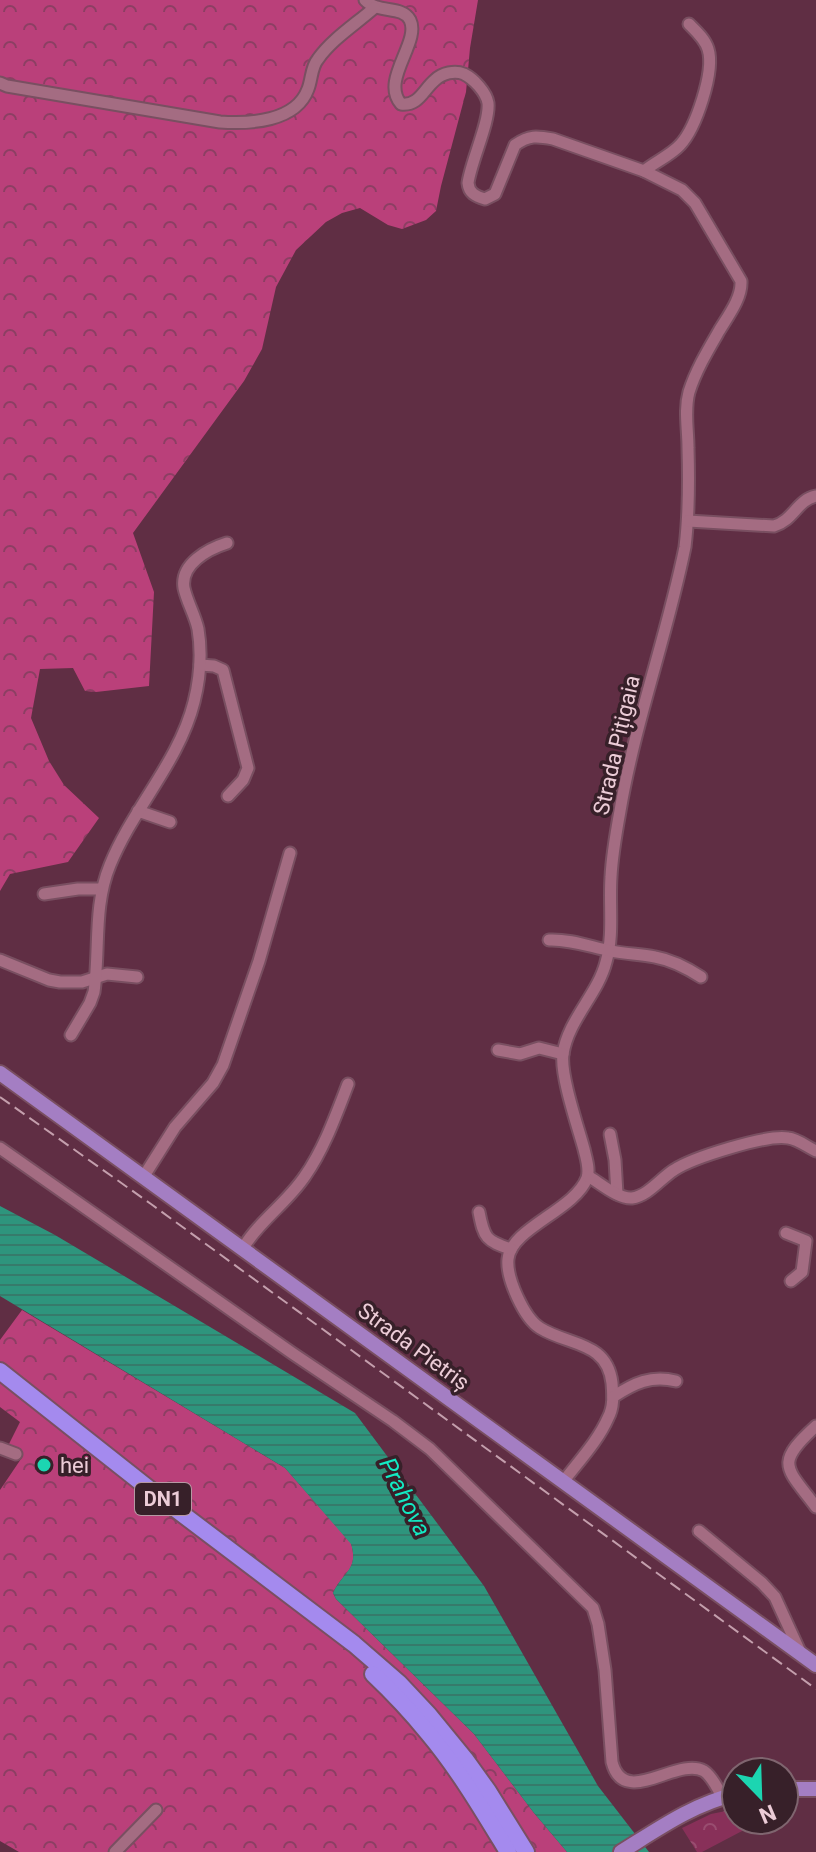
<svg xmlns="http://www.w3.org/2000/svg" width="816" height="1852" font-family="Roboto,sans-serif">
<defs>
<pattern id="forest-crowns" width="20" height="18" patternUnits="userSpaceOnUse" patternTransform="scale(2)"><rect width="20" height="18" fill="#ba407a"/><path d="M2 6a3 3 0 1 1 6 0M12 15a3 3 0 1 1 6 0" fill="none" stroke="#8c3f63"/></pattern>
<pattern id="park-crowns" width="20" height="18" patternUnits="userSpaceOnUse" patternTransform="scale(2)"><rect width="20" height="18" fill="#883059"/><path d="M2 6a3 3 0 1 1 6 0M12 15a3 3 0 1 1 6 0" fill="none" stroke="#994d70"/></pattern>
<pattern id="water-rules" width="6" height="5" patternUnits="userSpaceOnUse" patternTransform="scale(2)"><rect width="6" height="5" fill="#2e957d"/><path d="M0 2.5h6" fill="none" stroke="#367b6b"/></pattern>
</defs>
<rect width="100%" height="100%" fill="#602e44"/>
<g fill="url(#forest-crowns)">
<path d="M0 0H478L470 48 466 92 441 186 436 211 426 220 402 229 388 225 360 208 342 213 326 222 296 250 276 287 262 349 244 381 133 533 154 592 149 686 96 692 85 691 73 668 40 669 31 718 49 761 64 785 99 818 68 862 10 874 0 891Z"/>
<path d="M22 1310 285 1468 351 1543C359 1571 343 1571 333 1593L336 1599 474 1734 534 1813 567 1852H19L0 1841V1490L23 1456 8 1446 20 1422 0 1407V1340Z"/>
</g>
<path fill="url(#park-crowns)" d="M736 1809V1820H763L702 1852H697L682 1828 711 1814Z"/>
<path fill="url(#water-rules)" d="M0 1206 55 1235 355 1413 484 1586 598 1786 649 1852H567L534 1813 474 1734 336 1599 333 1593C343 1572 359 1569 351 1544L285 1468 0 1296Z"/>
<g fill="none" stroke-linecap="round" stroke-linejoin="round">
<defs>
<g id="minor">
<path d="M365 0C378 14 402 5 410 20 421 42 380 80 401 104 419 106 423 90 435 80 442 73 455 70 464 74 474 79 486 92 488 103 490 122 471 161 468 183 469 193 475 196 485 199L495 194 515 145C529 135 537 136 553 139L644 171 682 190 695 203 741 281C742 298 728 316 719 331 708 350 696 370 689 392 684 410 688 429 688 448 689 481 689 514 685 547 667 636 635 722 620 811 616 833 612 855 611 877 609 905 614 935 606 962 598 994 568 1020 563 1054 560 1075 578 1127 584 1149 586 1158 590 1169 587 1178 575 1210 511 1228 508 1259 506 1278 524 1318 540 1328 569 1346 607 1341 612 1383 613 1395 614 1407 608 1418 598 1441 578 1462 563 1482"/>
<path d="M0 83 7 86 220 122C249 124 296 122 308 89 312 79 311 67 318 59 332 39 356 24 374 8"/>
<path d="M644 171C655 162 671 155 680 145 696 128 715 71 708 49 705 39 696 31 689 24"/>
<path d="M688 521 774 526C794 520 797 500 816 496"/>
<path d="M200 665 214 666 223 670 248 768 243 780 228 796"/>
<path d="M138 811 170 822"/>
<path d="M44 894 78 889H102"/>
<path d="M549 940C570 939 591 947 611 951 626 954 641 954 655 957 672 960 687 968 701 977"/>
<path d="M0 960 49 980 60 982H82L107 974 137 977"/>
<path d="M71 1035 90 1003 94 992C100 950 93 906 110 865 133 808 179 762 194 702 200 678 202 653 198 629 195 615 187 602 184 588 180 564 208 549 227 543"/>
<path d="M498 1050 520 1054 539 1048 563 1054"/>
<path d="M610 1134 615 1160 617 1194"/>
<path d="M0 1148 292 1353 393 1421 430 1449 593 1608 598 1624 605 1670 612 1762C624 1809 677 1756 704 1771 713 1777 717 1789 723 1797"/>
<path d="M144 1176 175 1127 213 1083 223 1065 259 961 290 853"/>
<path d="M588 1176C600 1183 618 1199 632 1198 648 1196 661 1178 674 1170 692 1158 767 1134 788 1138 798 1139 807 1147 816 1151"/>
<path d="M479 1212C484 1238 486 1241 511 1249"/>
<path d="M786 1233 806 1241 802 1272 791 1281"/>
<path d="M243 1248C259 1221 287 1203 305 1176 324 1149 336 1115 348 1084"/>
<path d="M613 1397C634 1383 651 1375 676 1381"/>
<path d="M816 1426C774 1464 786 1467 816 1507"/>
<path d="M0 1448 16 1454"/>
<path d="M699 1531 762 1583 775 1597 801 1654"/>
<path d="M115 1852 156 1810"/>
</g>
<g id="major">
<path d="M0 1073 816 1665"/>
<path d="M784 1789H816"/>
<path d="M621 1852C658 1829 693 1804 736 1794"/>
</g>
<g id="highway">
<path d="M0 1371 148 1488 354 1644 399 1683 429 1715 465 1759 488 1791 526 1852"/>
<path d="M373 1674C392 1692 411 1712 428 1733 459 1770 483 1811 508 1852"/>
</g>
</defs>
<use href="#minor" stroke="#794f61" stroke-width="15"/>
<use href="#major" stroke="#794f61" stroke-width="18"/>
<use href="#highway" stroke="#794f61" stroke-width="20"/>
<use href="#minor" stroke="#a46c82" stroke-width="11"/>
<use href="#major" stroke="#a47ec3" stroke-width="14"/>
<use href="#highway" stroke="#a48aee" stroke-width="16"/>
<path stroke="#c49fad" stroke-width="2" stroke-dasharray="12 6" stroke-linecap="butt" d="M0 1097 151 1204 816 1689"/>
</g>
<circle fill="#1cd5b1" stroke="#372029" stroke-width="3" cx="44" cy="1465" r="8"/>
<g text-anchor="middle" stroke-width="7" stroke-linejoin="round" paint-order="stroke">
<rect fill="#372029" stroke="#b698a3" stroke-width="2" x="135" y="1483" width="56" height="32" rx="6"/>
<g font-size="20" font-weight="bold" fill="#ecccd7">
<text x="163" y="1506">DN1</text>
</g>
<g font-size="22" fill="#ecccd7" stroke="#372029">
<text transform="translate(616 745) rotate(-77)" y="8">Strada Pițigaia</text>
<text transform="translate(414 1346) rotate(36)" y="8">Strada Pietriș</text>
</g>
<g font-size="22" fill="#ecccd7" stroke="#372029" text-anchor="start">
<text x="60" y="1473">hei</text>
</g>
<g font-size="24" font-style="italic" fill="#13eac3" stroke="#372029">
<text transform="translate(405 1497) rotate(63)" y="8">Prahova</text>
</g>
</g>
<g transform="translate(760 1796) rotate(157)"><circle r="38" fill="#372029" stroke="#7f656f" stroke-width="2"/>
<path d="M0-6L14 30L0 20L-14 30Z" fill="#1cd5b1"/>
<text y="-12" font-size="22" font-weight="bold" text-anchor="middle" fill="#ecccd7">N</text>
</g>
</svg>
